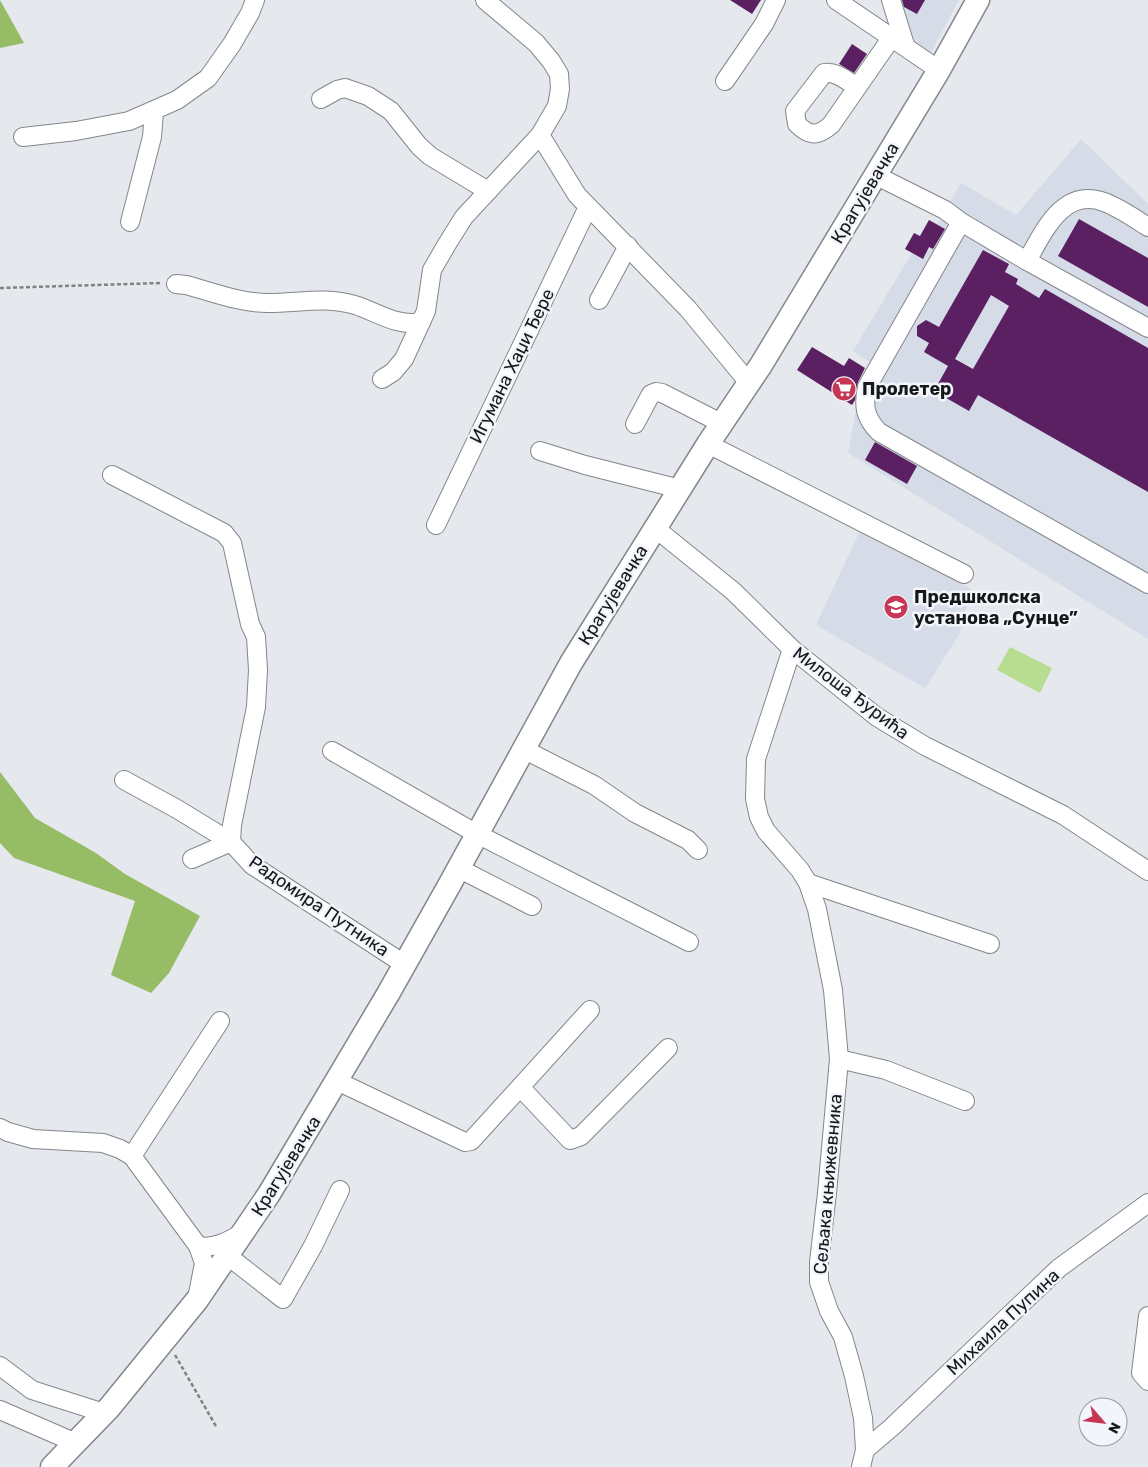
<svg xmlns="http://www.w3.org/2000/svg" width="1148" height="1467" font-family="Rubik,sans-serif">
<rect width="100%" height="100%" fill="#e5e8ed"/>
<g fill="#d5dce8">
<path d="M895 0H959L931 52 905 36Z"/>
<path d="M1081 139 1148 204V639L848 453 857 404 876 366 853 351 912 253 905 249 914 233 923 237 927 230 924 228 929 220 937 224 961 183 1016 215Z"/>
<path d="M860 531 971 589 960 633 925 688 816 625Z"/>
</g>
<path fill="#b8dc90" d="M1010 647 1052 668 1040 693 997 670Z"/>
<g fill="#96bd66">
<path d="M0 0 24 43 0 48Z"/>
<path d="M0 772 35 818 96 853 125 874 200 916 169 973 151 993 111 975 135 901 14 858 0 843Z"/>
</g>
<g fill="#5a2062" fill-rule="evenodd">
<path d="M730 0H761L752 14Z"/>
<path d="M902 0H925L917 14 904 7Z"/>
<path d="M852 44 867 54 854 73 839 64Z"/>
<path d="M1079 219 1148 258V307L1058 256Z"/>
<path d="M929 220 945 229 933 249 929 247 923 259 905 249 914 233 920 236Z"/>
<path d="M983 250 1009 264 1005 272 1018 279 1016 284 1039 298 1045 289 1148 348V492L978 395 969 411 934 391 948 366 924 352 929 343 917 336V326L926 320 939 327ZM991 295 1009 306 973 369 955 359Z"/>
<path d="M812 347 844 366 849 358 865 368 858 382 855 400 852 405 797 370Z"/>
<path d="M875 442 917 466 907 484 865 460Z"/>
</g>
<g fill="none" stroke-linecap="round" stroke-linejoin="round">
<defs>
<g id="minor">
<path d="M836 0 939 70"/>
<path d="M891 0 905 45"/>
<path d="M725 81 764 24 776 0"/>
<path d="M857 87C847 81 836 71 824 73L795 111 797 124C809 136 817 137 831 125L892 37"/>
<path d="M321 99 337 90 345 88 368 96 391 111 419 146 430 156 488 191"/>
<path d="M540 135 577 195 688 309 749 383"/>
<path d="M23 137 76 131 129 121 177 100 208 78 232 44 250 13 255 0"/>
<path d="M875 175 945 210 961 222 1027 261 1148 328"/>
<path d="M130 222 152 137 154 111"/>
<path d="M961 222 867 387C863 406 865 418 879 432L1148 584"/>
<path d="M1027 261C1044 231 1063 187 1104 202 1120 208 1134 218 1148 227"/>
<path d="M176 284 186 285C213 292 240 303 268 303 299 303 325 296 355 305 377 312 397 327 421 322"/>
<path d="M599 300 628 246"/>
<path d="M382 379 393 372 404 359 426 311 432 270 447 244 464 217 540 135 557 106 560 89 559 74 551 61 536 43 485 0"/>
<path d="M635 424 651 394 656 392 662 393 721 423"/>
<path d="M708 444 964 574"/>
<path d="M540 451 585 465 680 489"/>
<path d="M112 475 224 533 232 543 250 624 256 637 258 670 256 707 232 825 231 842"/>
<path d="M436 525 588 207"/>
<path d="M655 528 733 591 792 649 877 717 925 746 1063 815 1148 871"/>
<path d="M792 649 756 759 755 799 759 817 766 831 800 870 808 883 817 909 833 990 839 1059 827 1193 819 1262V1282L829 1311 843 1337 854 1376 863 1418 865 1450 861 1467"/>
<path d="M523 749 594 785 635 813 688 840 698 850"/>
<path d="M332 751 477 834 689 942"/>
<path d="M124 780 177 809 231 842 252 865 404 964"/>
<path d="M192 859 231 842"/>
<path d="M458 868 532 906"/>
<path d="M808 883 990 944"/>
<path d="M839 1059 886 1070 965 1101"/>
<path d="M337 1081 465 1142 471 1141 590 1010"/>
<path d="M521 1088 570 1140 581 1136 668 1048"/>
<path d="M0 1128 8 1132 33 1139 103 1143 120 1149 132 1156 198 1246 204 1263 198 1294"/>
<path d="M132 1156 220 1021"/>
<path d="M198 1246C214 1249 229 1241 242 1233"/>
<path d="M228 1256 283 1299 313 1246 340 1190"/>
<path d="M1148 1316 1141 1373 1148 1381"/>
<path d="M0 1366 32 1390 104 1413"/>
<path d="M0 1410 76 1443"/>
<path d="M865 1450 892 1427 1059 1268 1148 1203"/>
</g>
<path id="major" d="M52 1467 109 1408 197 1300 269 1194 388 994 451 882 571 663 708 444 761 365 939 70 978 0"/>
</defs>
<use href="#minor" stroke="#83868a" stroke-width="20"/>
<use href="#major" stroke="#83868a" stroke-width="25"/>
<g stroke="#7f8184" stroke-width="2.5" stroke-dasharray="4 2.5" stroke-linecap="butt">
<path d="M0 288 161 283"/>
<path d="M175 1355 217 1428"/>
</g>
<use href="#minor" stroke="#fff" stroke-width="18"/>
<use href="#major" stroke="#fff" stroke-width="22"/>
</g>
<defs>
<symbol id="supermarket-disc" viewBox="-11 -11 22 22"><circle r="9.5" fill="#c73755" stroke="#f2f5fb"/><path d="M-6-5.5h2.5l.6 2H6L4.5 2H-2.5L-4.4-4H-6ZM-1.5 3.2a1.3 1.3 0 1 0 .1 0ZM3 3.2a1.3 1.3 0 1 0 .1 0Z" fill="#fff"/></symbol>
<symbol id="school-disc" viewBox="-11 -11 22 22"><circle r="9.5" fill="#c73755" stroke="#f2f5fb"/><path d="M0-5L7-2L0 1L-7-2ZM-4 1L0 2.5L4 1V4Q0 6-4 4Z" fill="#fff"/></symbol>
</defs>
<g fill-rule="evenodd">
<use href="#supermarket-disc" x="830" y="375" width="28" height="28"/>
<use href="#school-disc" x="882" y="593" width="28" height="28"/>
</g>
<g text-anchor="middle" stroke-width="5" stroke-linejoin="round" paint-order="stroke">
<g font-size="18" fill="#17181a" stroke="#f2f5fb">
<text transform="translate(865 193) rotate(-59)" y="6">Крагујевачка</text>
<text transform="translate(512 366) rotate(-64)" y="6">Игумана Хаџи Ђере</text>
<text transform="translate(613 595) rotate(-58)" y="6">Крагујевачка</text>
<text transform="translate(851 693) rotate(37)" y="6">Милоша Ђурића</text>
<text transform="translate(319 906) rotate(34)" y="6">Радомира Путника</text>
<text transform="translate(286 1166) rotate(-58)" y="6">Крагујевачка</text>
<text transform="translate(828 1184) rotate(-85)" y="6">Сељака књижевника</text>
<text transform="translate(1003 1322) rotate(-43)" y="6">Михаила Пупина</text>
</g>
<g font-size="18" font-weight="bold" fill="#17181a" stroke="#f2f5fb" text-anchor="start">
<text x="862" y="395">Пролетер</text>
<text x="914" y="603">Предшколска<tspan x="914" dy="21">установа „Сунце”</tspan></text>
</g>
</g>
<g transform="translate(1103 1422) rotate(118)"><circle r="24" fill="#f2f5fb" stroke="#9a9da1"/>
<path d="M0-4L9 19L0 12L-9 19Z" fill="#c73755"/>
<text y="-8" font-size="14" font-weight="bold" text-anchor="middle" fill="#17181a">N</text>
</g>
</svg>
